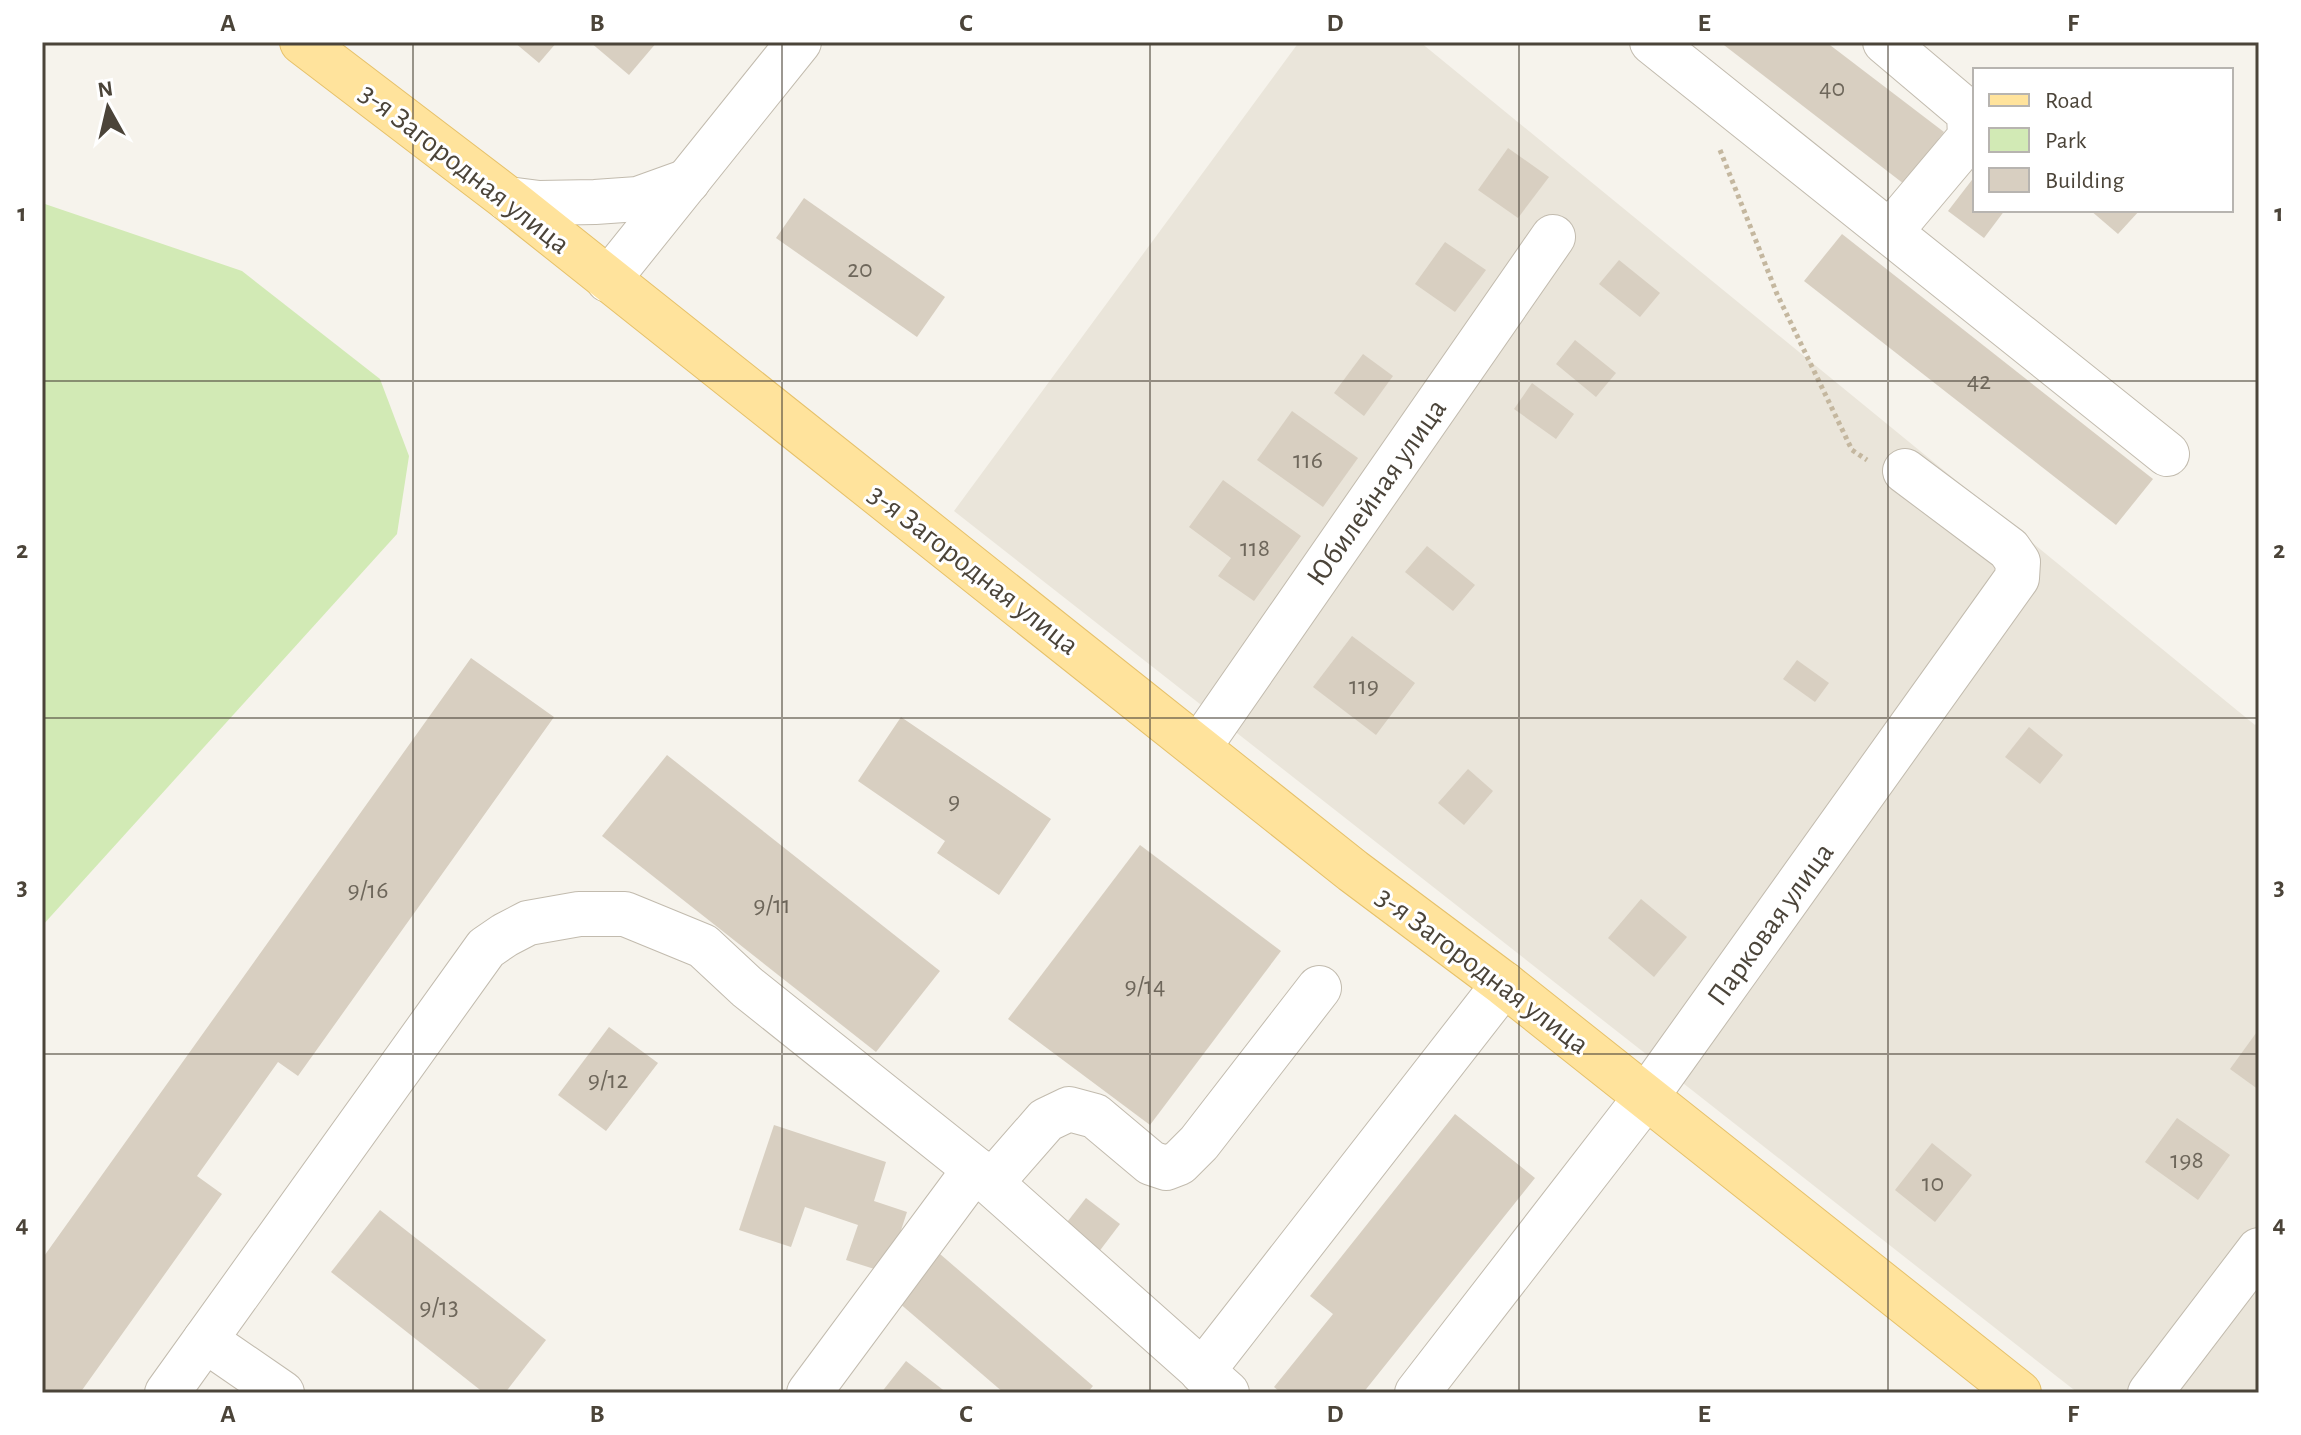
<svg xmlns="http://www.w3.org/2000/svg" width="2301" height="1435" font-family="'Alegreya Sans',sans-serif">
<rect width="100%" height="100%" fill="#f6f3ec"/>
<path fill="#eae5da" d="M1299 42H1420L2255 725 2259 721V1393H2078L954 511Z"/>
<path fill="#d2eab5" d="M42 203 242 271 380 379 409 456 397 534 42 926Z"/>
<g fill="#d8cfc1">
<path d="M514 42H557L539 63Z"/>
<path d="M590 42H657L629 75Z"/>
<path d="M1720 42H1826L1944 132 1904 184Z"/>
<path d="M1508 148 1549 177 1518 218 1478 190Z"/>
<path d="M1975 176V210H2005L1984 238 1948 211Z"/>
<path d="M804 198 945 297 917 337 776 238Z"/>
<path d="M2090 210H2140L2118 234Z"/>
<path d="M1842 234 2153 479 2116 525 1804 281Z"/>
<path d="M1445 242 1486 270 1455 312 1415 284Z"/>
<path d="M1619 260 1660 293 1640 317 1599 284Z"/>
<path d="M1575 340 1616 373 1596 397 1556 364Z"/>
<path d="M1363 354 1393 376 1364 416 1334 393Z"/>
<path d="M1532 383 1574 414 1556 439 1514 409Z"/>
<path d="M1292 411 1358 458 1323 507 1257 460Z"/>
<path d="M1223 480 1301 536 1254 601 1218 576 1231 558 1189 527Z"/>
<path d="M1427 546 1475 585 1453 611 1405 572Z"/>
<path d="M1352 636 1415 683 1376 735 1313 687Z"/>
<path d="M471 658 554 717 298 1076 278 1062 197 1176 222 1194 80 1393H42V1259Z"/>
<path d="M1797 660 1829 683 1815 702 1783 679Z"/>
<path d="M901 717 1051 819 999 895 937 853 945 841 858 781Z"/>
<path d="M2029 727 2063 755 2040 784 2005 757Z"/>
<path d="M667 755 940 971 876 1052 602 836Z"/>
<path d="M1468 769 1493 791 1464 825 1438 803Z"/>
<path d="M1140 845 1281 951 1150 1125 1008 1019Z"/>
<path d="M1641 899 1687 937 1654 977 1608 938Z"/>
<path d="M609 1027 658 1063 606 1131 558 1095Z"/>
<path d="M2259 1029V1090L2230 1069Z"/>
<path d="M1455 1114 1535 1178 1363 1393H1281L1274 1387 1333 1314 1310 1296Z"/>
<path d="M2177 1118 2230 1155 2198 1200 2145 1162Z"/>
<path d="M774 1125 886 1162 874 1201 907 1212 887 1273 846 1260 858 1225 805 1207 791 1247 739 1230Z"/>
<path d="M1932 1143 1972 1175 1935 1222 1895 1190Z"/>
<path d="M1086 1198 1120 1224 1098 1253 1064 1226Z"/>
<path d="M380 1210 546 1340 505 1393H484L331 1272Z"/>
<path d="M940 1254 1093 1386 1087 1393H1004L898 1302Z"/>
<path d="M906 1361 947 1393H881Z"/>
</g>
<g fill="none" stroke-linecap="round" stroke-linejoin="round">
<defs>
<g id="minor">
<path d="M1652 42 2167 454"/>
<path d="M1885 42 1969 113 1970 137 1890 232"/>
<path d="M508 199 539 203 595 202 638 199 688 181"/>
<path d="M608 280 799 42"/>
<path d="M1199 747 1553 237"/>
<path d="M991 1183 1046 1120 1069 1109 1095 1116 1151 1163 1166 1168 1179 1163 1199 1143 1319 988"/>
<path d="M205 1340 282 1393"/>
<path d="M1202 1372 1504 984"/>
<path d="M167 1393 486 948 505 935 528 923 579 914H625L703 946 747 987 975 1169 1227 1393"/>
<path d="M809 1393 975 1169"/>
<path d="M1417 1393 1646 1097 2017 578 2018 562 2009 549 1905 471"/>
<path d="M2150 1393 2259 1250"/>
</g>
<path id="major" d="M302 42 508 199 1353 871 1504 984 2019 1393"/>
</defs>
<use href="#minor" stroke="#c2bbae" stroke-width="46"/>
<use href="#major" stroke="#e6c16a" stroke-width="46"/>
<path stroke="#c4b79f" stroke-width="5" stroke-dasharray="4 4" stroke-linecap="butt" d="M1720 150 1777 294 1852 450 1867 460"/>
<use href="#minor" stroke="#fff" stroke-width="44"/>
<use href="#major" stroke="#ffe39c" stroke-width="44"/>
</g>
<path fill="none" stroke="#4b4439" stroke-width="2" stroke-opacity="0.55" d="M413 42V1393M782 42V1393M1150 42V1393M1519 42V1393M1888 42V1393M42 381H2259M42 718H2259M42 1054H2259"/>
<g text-anchor="middle" stroke-width="6" stroke-linejoin="round" paint-order="stroke">
<g font-size="26" fill="#6e675b">
<text x="1832" y="96">40</text>
<text x="860" y="277">20</text>
<text x="1979" y="389">42</text>
<text x="1308" y="468">116</text>
<text x="1255" y="556">118</text>
<text x="1364" y="694">119</text>
<text x="954" y="809">9</text>
<text x="368" y="898">9/16</text>
<text x="772" y="913">9/11</text>
<text x="1145" y="994">9/14</text>
<text x="608" y="1088">9/12</text>
<text x="2187" y="1168">198</text>
<text x="1933" y="1191">10</text>
<text x="439" y="1315">9/13</text>
</g>
<g font-size="30" fill="#4b4439" stroke="#fff">
<text transform="translate(465 168) rotate(38)" y="10">3-я Загородная улица</text>
<text transform="translate(1376 492) rotate(-55)" y="10">Юбилейная улица</text>
<text transform="translate(974 569) rotate(38)" y="10">3-я Загородная улица</text>
<text transform="translate(1770 924) rotate(-54)" y="10">Парковая улица</text>
<text transform="translate(1483 970) rotate(37)" y="10">3-я Загородная улица</text>
</g>
</g>
<rect width="2301" height="1435" fill="none" stroke="#ffffff" stroke-width="88"/>
<rect x="1973" y="68" width="260" height="144" fill="#ffffff" stroke="#b7b4b0" stroke-width="2"/>
<rect x="1989" y="94" width="40" height="12" fill="#ffe39c" stroke="#b7b4b0" stroke-width="2"/>
<text x="2045" y="108" font-size="24" fill="#4b4439">Road</text>
<rect x="1989" y="128" width="40" height="24" fill="#d2eab5" stroke="#b7b4b0" stroke-width="2"/>
<text x="2045" y="148" font-size="24" fill="#4b4439">Park</text>
<rect x="1989" y="168" width="40" height="24" fill="#d8cfc1" stroke="#b7b4b0" stroke-width="2"/>
<text x="2045" y="188" font-size="24" fill="#4b4439">Building</text>
<g transform="translate(108 108) rotate(352)" stroke="#ffffff" stroke-width="6" paint-order="stroke">
<path d="M0-6L14 30L0 20L-14 30Z" fill="#4b4439"/>
<text y="-12" font-size="22" font-weight="bold" text-anchor="middle" fill="#4b4439">N</text>
</g>
<rect x="44" y="44" width="2213" height="1347" fill="none" stroke="#4b4439" stroke-width="3"/>
<g font-size="26" text-anchor="middle" font-weight="bold" fill="#4b4439">
<text x="228" y="31">A</text>
<text x="597" y="31">B</text>
<text x="966" y="31">C</text>
<text x="1335" y="31">D</text>
<text x="1704" y="31">E</text>
<text x="2073" y="31">F</text>
<text x="22" y="221">1</text>
<text x="2279" y="221">1</text>
<text x="22" y="558">2</text>
<text x="2279" y="558">2</text>
<text x="22" y="895">3</text>
<text x="2279" y="895">3</text>
<text x="22" y="1232">4</text>
<text x="2279" y="1232">4</text>
<text x="228" y="1422">A</text>
<text x="597" y="1422">B</text>
<text x="966" y="1422">C</text>
<text x="1335" y="1422">D</text>
<text x="1704" y="1422">E</text>
<text x="2073" y="1422">F</text>
</g>
</svg>
